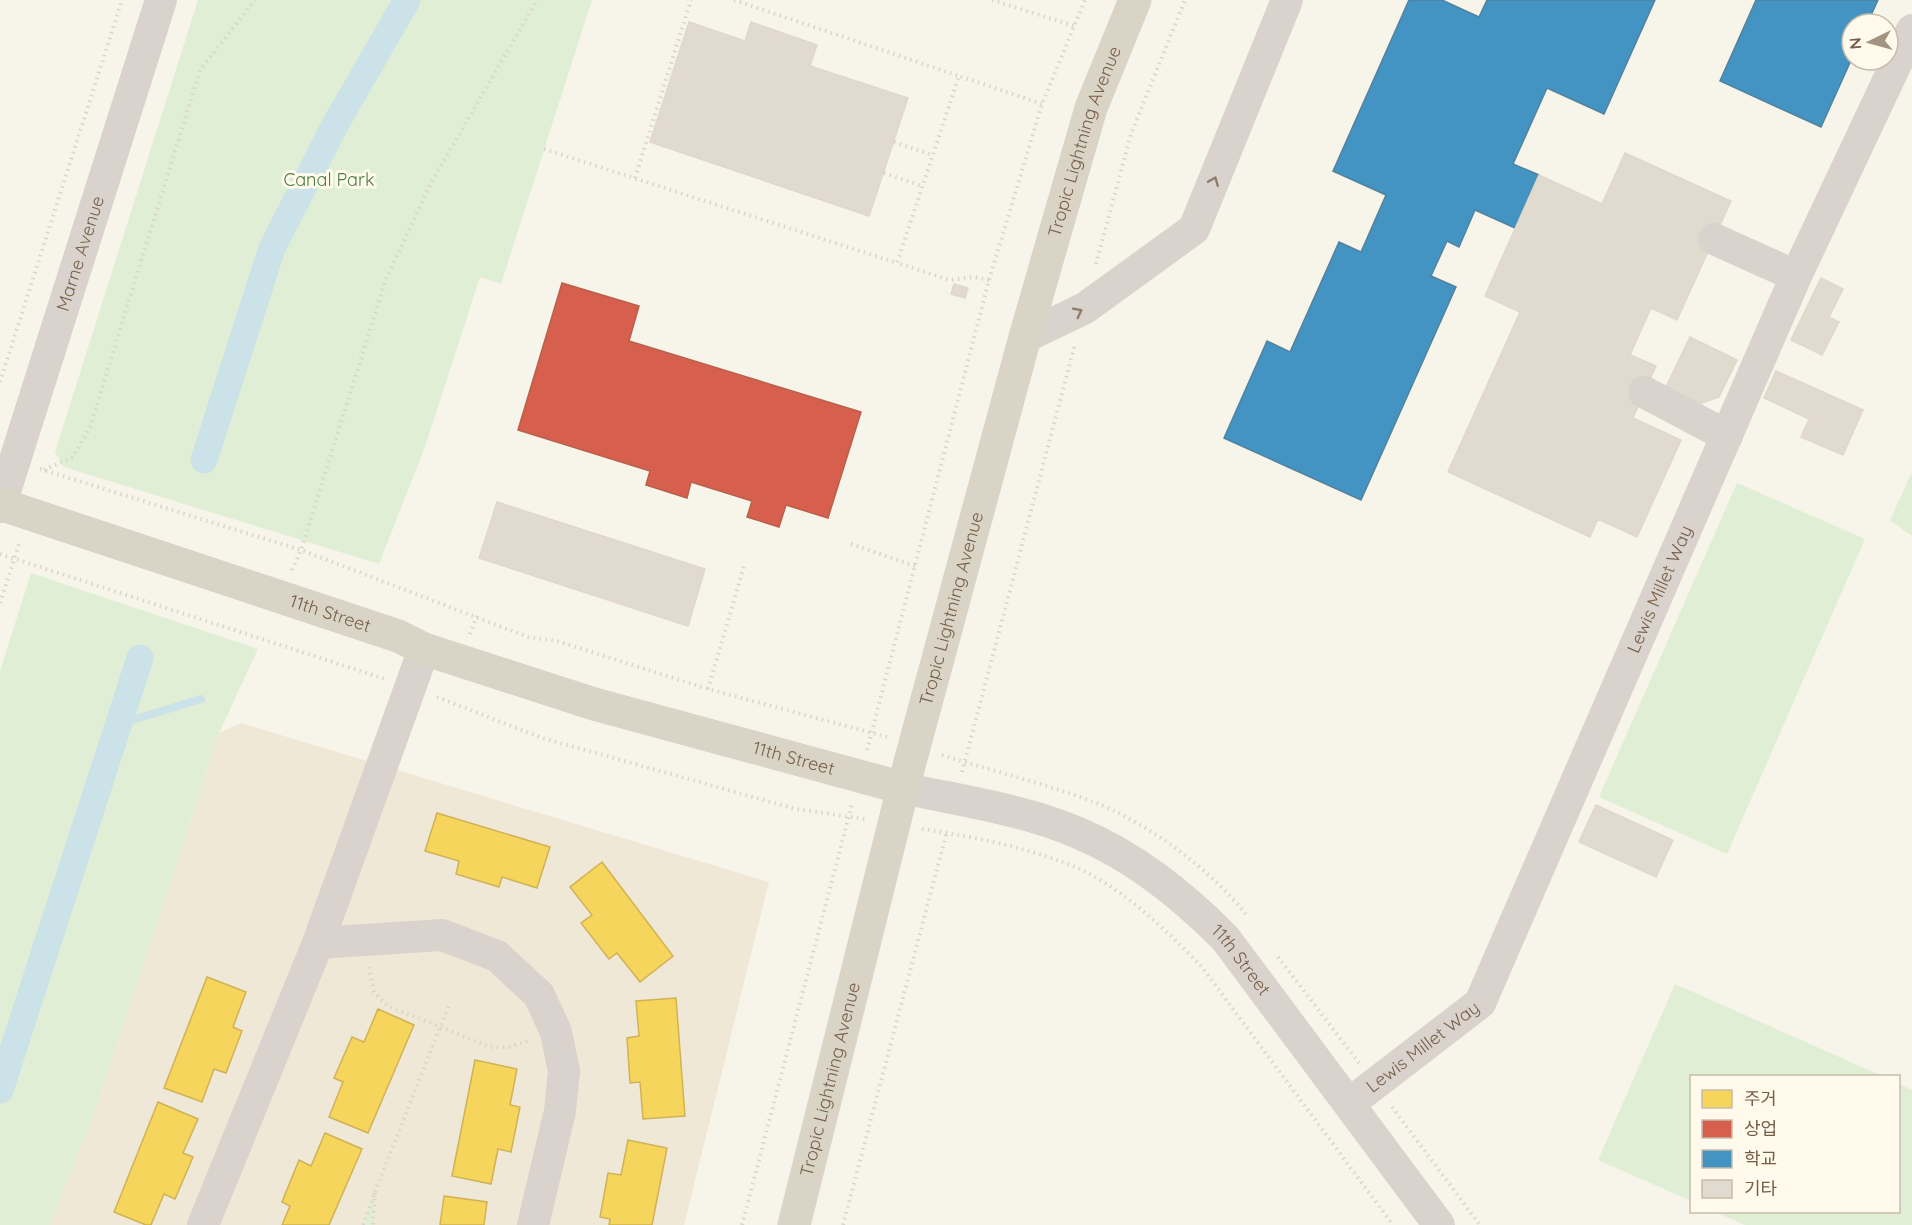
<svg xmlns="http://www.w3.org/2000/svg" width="1912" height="1225" font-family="Quicksand,'Noto Sans KR',sans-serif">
<rect width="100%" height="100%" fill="#f7f4ea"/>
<path fill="#f0e8d7" d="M241 723 769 882 684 1225H49L95 1112 219 733Z"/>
<g fill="#e0eed5">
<path d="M198 0H592L501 284 480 277 425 447 379 564 64 467 55 452Z"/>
<path d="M1912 472V536L1890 520Z"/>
<path d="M1737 483 1865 539 1727 854 1599 797Z"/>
<path d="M31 573 258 649 219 733 95 1112 49 1225H0V671Z"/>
<path d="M1675 984 1882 1076H1692L1691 1201 1598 1160Z"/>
<path d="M1899 1084 1912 1090V1225H1745L1715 1212H1898Z"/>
<path d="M375 1192 373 1225H363Z"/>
</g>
<g fill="#f6d55c" stroke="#d0b256" stroke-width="1.5">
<path d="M437 813 550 847 537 888 502 877 499 887 456 874 459 861 425 851Z"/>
<path d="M602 862 673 956 640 982 617 953 609 959 581 923 592 915 570 887Z"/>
<path d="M207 977 246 992 233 1027 242 1031 226 1073 214 1069 202 1102 164 1088Z"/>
<path d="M676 998 685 1116 643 1119 640 1082 630 1083 627 1038 639 1036 636 1001Z"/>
<path d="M378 1009 414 1025 368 1133 329 1117 343 1082 334 1078 352 1037 364 1042Z"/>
<path d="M475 1060 517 1069 510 1105 520 1107 511 1152 498 1149 491 1184 452 1176Z"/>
<path d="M158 1102 198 1119 183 1153 193 1157 175 1199 164 1194 151 1225H146L114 1212Z"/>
<path d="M325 1133 362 1149 329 1225H282L290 1206 282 1202 299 1160 311 1166Z"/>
<path d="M628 1140 667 1148 652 1225H609L610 1219 600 1217 608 1173 621 1175Z"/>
<path d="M444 1196 487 1202 484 1225H440Z"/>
</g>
<path fill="#d6604d" stroke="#b9604c" stroke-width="1.5" d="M562 283 639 306 629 341 861 412 828 518 786 505 779 527 747 517 752 501 691 482 687 498 646 485 650 471 518 430Z"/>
<g fill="#4393c3" stroke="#52839e" stroke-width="1.5">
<path d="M1409 0H1442L1479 17 1487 0H1655L1604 114 1547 88 1513 164 1539 175 1515 228 1475 210 1459 247 1447 241 1431 276 1456 287 1361 500 1224 438 1267 341 1290 352 1339 242 1361 252 1386 195 1333 171Z"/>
<path d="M1756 0H1878L1867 24H1852V58L1821 127 1720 81Z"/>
</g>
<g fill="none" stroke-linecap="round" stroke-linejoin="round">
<path stroke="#cbe2e8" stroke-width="8" d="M119 724 201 699"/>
<g stroke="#cbe2e8" stroke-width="27">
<path d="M204 460 272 248 335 125 407 0"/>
<path d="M0 1090 140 658"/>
</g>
</g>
<g fill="#e1dacf" stroke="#e0d8cc" stroke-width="1.5">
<path d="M689 22 745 41 751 22 817 45 810 66 908 98 869 216 650 142Z"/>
<path d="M1625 153 1731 201 1677 320 1651 308 1630 355 1656 366 1633 418 1681 440 1637 537 1598 519 1590 537 1448 472 1520 312 1485 296 1539 175 1602 204Z"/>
<path d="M1821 278 1843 289 1829 317 1839 322 1822 355 1791 340Z"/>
<path d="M954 284 968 288 965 298 951 294Z"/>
<path d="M1690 337 1737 360 1719 397 1700 404 1666 387Z"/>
<path d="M1776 371 1863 410 1843 455 1801 437 1809 419 1764 398Z"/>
<path d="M497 502 705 569 688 626 479 558Z"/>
<path d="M1596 805 1673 840 1656 877 1579 842Z"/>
</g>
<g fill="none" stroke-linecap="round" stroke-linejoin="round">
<g stroke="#dad4cd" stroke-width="4" stroke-dasharray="1.5 4.5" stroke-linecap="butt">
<path d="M734 0 959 76"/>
<path d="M992 0 1074 26"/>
<path d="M894 142 932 155"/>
<path d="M544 149 897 263"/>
<path d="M884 173 922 186"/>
<path d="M635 178 691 0"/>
<path d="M1096 264 1131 134 1185 0"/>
<path d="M989 280 973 277 950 280 897 263 959 76 1042 104"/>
<path d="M0 382 122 0"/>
<path d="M40 469 301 550 528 637 557 641 708 689 887 737"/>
<path d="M44 470 73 457 90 427 200 70 255 0"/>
<path d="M851 544 915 566"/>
<path d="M0 554 385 679"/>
<path d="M292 570 301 550 386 279 432 181 537 0"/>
<path d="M0 603 20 541"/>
<path d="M470 634 477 616"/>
<path d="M708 689 744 566"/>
<path d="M437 697 542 738 796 809 865 819"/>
<path d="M867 750 989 280 1042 104 1085 0"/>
<path d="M942 755C992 771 1043 783 1091 801 1147 822 1212 870 1248 917"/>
<path d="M962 772 1075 344"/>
<path d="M922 829C970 836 1020 846 1065 863 1116 881 1165 929 1202 967L1393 1225"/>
<path d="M1278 957 1359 1063"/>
<path d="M369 967 374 992 388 1006 490 1047H509L530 1040"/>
<path d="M1392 1107 1480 1225"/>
<path d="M375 1192 450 1002"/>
<path d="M363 1225 375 1192 373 1225"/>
<path d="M742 1225 852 804"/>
<path d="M843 1225 947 831"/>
</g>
<g stroke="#dad3cd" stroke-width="32">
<path d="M1714 239 1796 276"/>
<path d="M1025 337 1085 308 1194 229 1287 0"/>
<path d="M1644 392 1727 436"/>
<path id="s1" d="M0 507 161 0"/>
<path id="s2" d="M903 788C961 801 1022 809 1076 832 1134 856 1181 894 1225 938L1439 1225"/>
<path d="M318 943 442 935 497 956 539 995 556 1032 564 1071 560 1111 533 1225"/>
<path id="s3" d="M1350 1103 1480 1003 1796 276 1912 30"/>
<path d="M203 1225 318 943 424 649"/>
</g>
<g stroke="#dad4c7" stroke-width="33">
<path id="s4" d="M0 504 398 636 424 649 594 704 903 788"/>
<path id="s5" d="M794 1225 903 788 1025 337 1091 108 1135 0"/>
</g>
</g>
<defs><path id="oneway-chevron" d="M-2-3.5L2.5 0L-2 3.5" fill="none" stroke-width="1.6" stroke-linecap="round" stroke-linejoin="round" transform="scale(1.5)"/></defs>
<g stroke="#8f7c6a">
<use href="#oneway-chevron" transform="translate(1214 181) rotate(-68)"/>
<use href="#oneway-chevron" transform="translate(1078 312) rotate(-27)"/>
</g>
<g text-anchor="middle" stroke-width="6" stroke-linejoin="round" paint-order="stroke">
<g font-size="18" fill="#765f49" stroke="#fffaeb">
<text dy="6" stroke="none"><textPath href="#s5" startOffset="1122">Tropic Lightning Avenue</textPath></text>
<text dy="6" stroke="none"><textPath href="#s1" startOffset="266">Marne Avenue</textPath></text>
<text dy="6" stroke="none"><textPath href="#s3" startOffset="615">Lewis Millet Way</textPath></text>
<text dy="6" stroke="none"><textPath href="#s5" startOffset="636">Tropic Lightning Avenue</textPath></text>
<text dy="6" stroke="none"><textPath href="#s4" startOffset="348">11th Street</textPath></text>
<text dy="6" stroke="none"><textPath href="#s4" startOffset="834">11th Street</textPath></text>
<text dy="6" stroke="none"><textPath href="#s2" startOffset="390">11th Street</textPath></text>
<text dy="6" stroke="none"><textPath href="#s3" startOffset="92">Lewis Millet Way</textPath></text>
<text dy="6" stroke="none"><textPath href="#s5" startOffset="150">Tropic Lightning Avenue</textPath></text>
</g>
<g font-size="18" fill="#4b7c41" stroke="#fffaeb">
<text x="329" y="186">Canal Park</text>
</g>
</g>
<rect x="1690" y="1075" width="210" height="138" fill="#fffaeb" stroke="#c8bcaa" stroke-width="1.5"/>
<rect x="1702" y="1090" width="30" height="18" fill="#f6d55c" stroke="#c8bcaa" stroke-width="1.5"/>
<text x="1744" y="1105" font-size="18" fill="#765f49">주거</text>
<rect x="1702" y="1120" width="30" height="18" fill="#d6604d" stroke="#c8bcaa" stroke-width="1.5"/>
<text x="1744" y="1135" font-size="18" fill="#765f49">상업</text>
<rect x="1702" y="1150" width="30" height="18" fill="#4393c3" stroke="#c8bcaa" stroke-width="1.5"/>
<text x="1744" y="1165" font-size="18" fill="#765f49">학교</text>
<rect x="1702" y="1180" width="30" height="18" fill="#e1dacf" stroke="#c8bcaa" stroke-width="1.5"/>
<text x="1744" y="1195" font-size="18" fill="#765f49">기타</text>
<g transform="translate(1870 42) rotate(265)"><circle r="28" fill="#fffaeb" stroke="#c8bcaa" stroke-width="1.5"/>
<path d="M0-4.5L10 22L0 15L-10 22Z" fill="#a39381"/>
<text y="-9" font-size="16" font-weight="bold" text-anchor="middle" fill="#765f49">N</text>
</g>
</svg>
